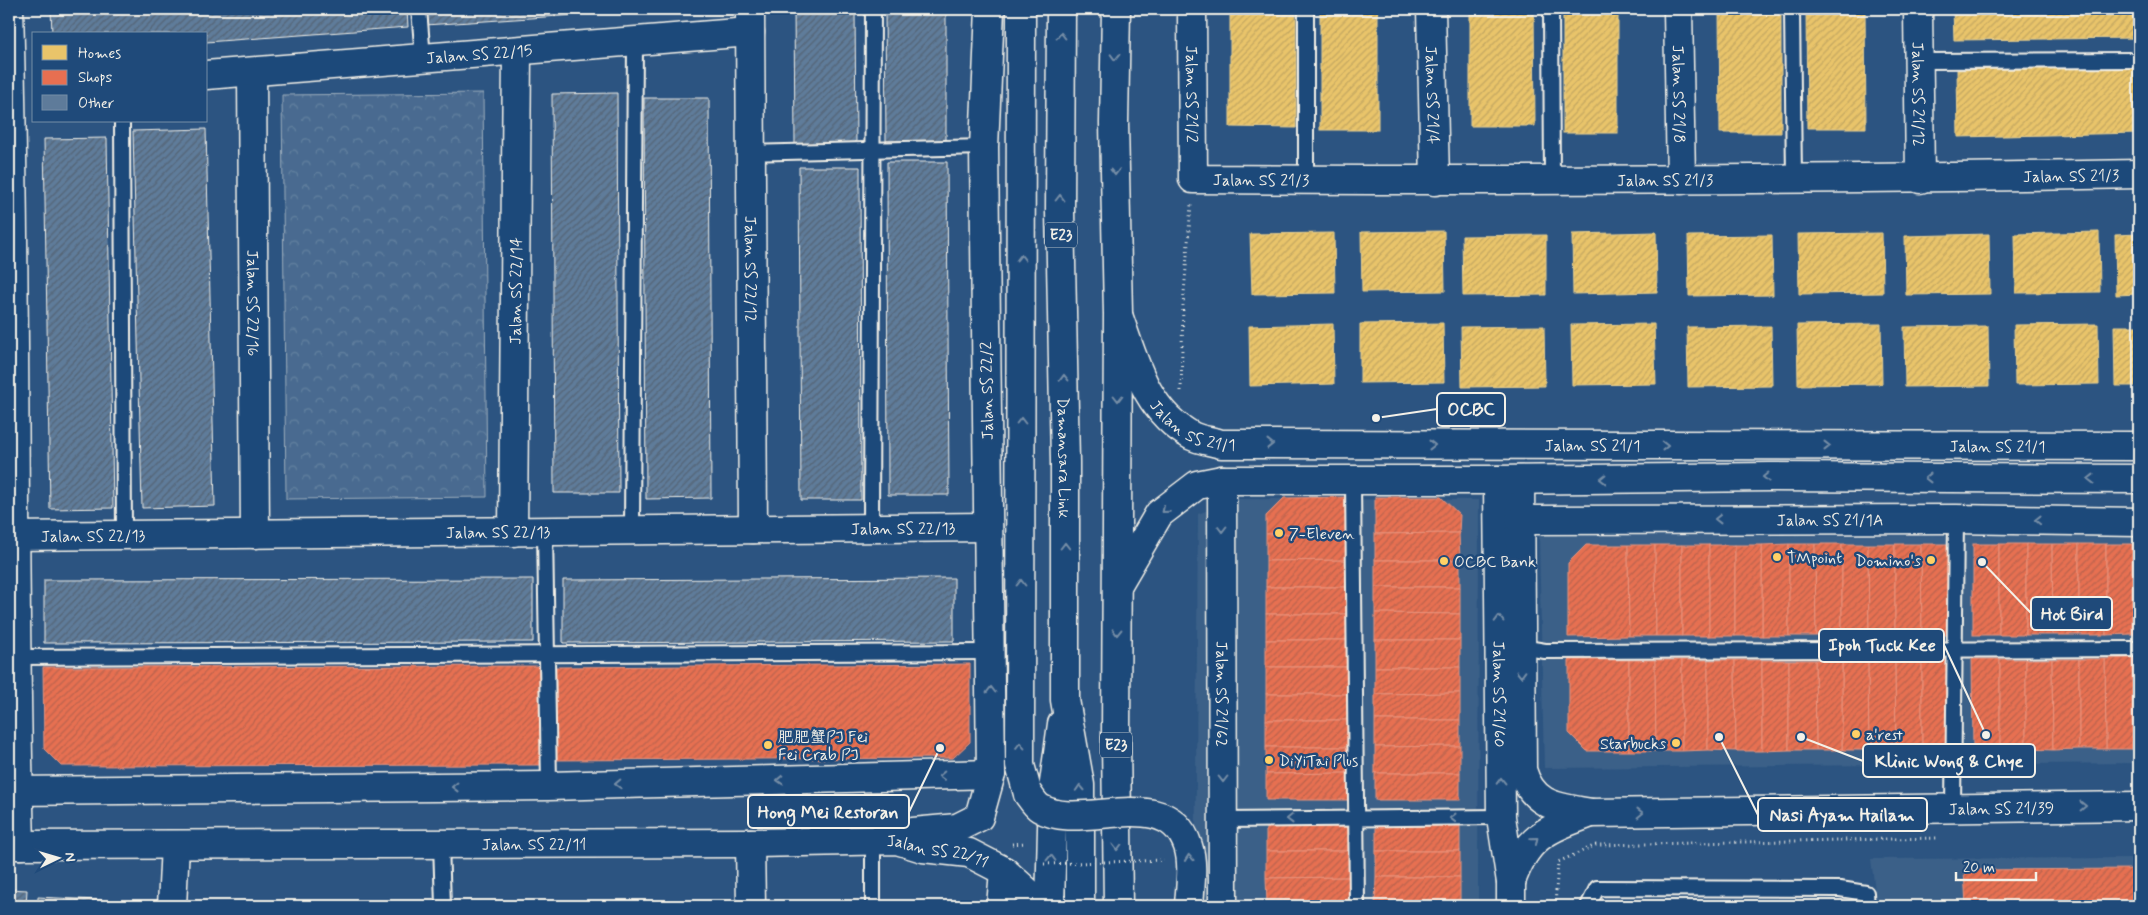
<svg xmlns="http://www.w3.org/2000/svg" width="2148" height="915" font-family="Mynerve,'LXGW WenKai TC',sans-serif">
<defs>
<pattern id="park-crowns" width="20" height="18" patternUnits="userSpaceOnUse" patternTransform="scale(1.25)"><rect width="20" height="18" fill="#496b90"/><path d="M2 6a3 3 0 1 1 6 0M12 15a3 3 0 1 1 6 0" fill="none" stroke="#6481a0"/></pattern>
<pattern id="homes-hatch" width="6" height="6" patternUnits="userSpaceOnUse" patternTransform="scale(1.25)"><rect width="6" height="6" fill="#e9c46a"/><path d="M-1 1l2-2M0 6l6-6M5 7l2-2" fill="none" stroke="#c1a561"/></pattern>
<pattern id="shops-hatch" width="6" height="6" patternUnits="userSpaceOnUse" patternTransform="scale(1.25)"><rect width="6" height="6" fill="#e76f51"/><path d="M-1 1l2-2M0 6l6-6M5 7l2-2" fill="none" stroke="#b8634e"/></pattern>
<pattern id="building-hatch" width="6" height="6" patternUnits="userSpaceOnUse" patternTransform="scale(1.25)"><rect width="6" height="6" fill="#5e7b9a"/><path d="M-1 1l2-2M0 6l6-6M5 7l2-2" fill="none" stroke="#556474"/></pattern>
</defs>
<rect width="100%" height="100%" fill="#2c5481"/>
<filter id="ink" filterUnits="userSpaceOnUse"><feTurbulence type="fractalNoise" baseFrequency=".02" numOctaves="2"/><feDisplacementMap in="SourceGraphic" scale="10" xChannelSelector="R" yChannelSelector="G"/><feConvolveMatrix kernelMatrix="1 2 1 2 8 2 1 2 1" color-interpolation-filters="sRGB"/></filter>
<g filter="url(#ink)">
<g fill="#3b6088">
<path d="M1237 499 1479 500 1478 906H1195L1198 514Z"/>
<path d="M2139 535V763L1544 768 1539 536Z"/>
<path d="M2139 858V906H1877L1871 859Z"/>
</g>
<path fill="url(#park-crowns)" stroke="#9eaebc" d="M483 93 487 497 286 499 282 95Z"/>
<g fill="url(#homes-hatch)" stroke="#ecd290">
<path d="M1230 9H1296V128L1230 127Z"/>
<rect x="1320" y="9" width="58" height="121"/>
<path d="M1470 9H1534L1535 126H1470Z"/>
<rect x="1563" y="9" width="55" height="124"/>
<path d="M1719 9H1781V133H1720Z"/>
<path d="M1806 9H1865L1866 128H1807Z"/>
<path d="M1953 9H2139V38L1954 40Z"/>
<path d="M2139 66V133L1958 137 1957 70Z"/>
<path d="M1444 231 1445 291 1362 292 1361 232Z"/>
<path d="M1656 232 1657 292 1573 294 1572 234Z"/>
<path d="M2099 232 2100 292 2016 293 2015 234Z"/>
<path d="M1334 233 1335 293 1252 294 1250 234Z"/>
<path d="M1882 233 1883 293 1799 294 1798 234Z"/>
<path d="M1989 234 1990 294 1906 295 1905 236Z"/>
<path d="M2139 234V294L2116 295 2115 235Z"/>
<path d="M1546 235V295L1463 296 1462 236Z"/>
<path d="M1772 235 1773 295 1689 296 1688 236Z"/>
<path d="M1443 323 1444 382 1360 383V324Z"/>
<path d="M1333 324 1334 384 1250 386 1249 326Z"/>
<path d="M1654 324 1656 384 1572 385 1571 325Z"/>
<path d="M1881 324 1882 384 1798 385 1797 325Z"/>
<path d="M2098 324 2099 384 2015 385 2014 325Z"/>
<path d="M1544 326 1545 386 1462 387 1461 327Z"/>
<path d="M1771 326 1772 386 1688 387 1687 327Z"/>
<path d="M1988 326 1989 386 1905 387 1904 327Z"/>
<path d="M2114 326H2139V386H2115Z"/>
</g>
<g fill="url(#shops-hatch)" stroke="#eb967e">
<path d="M1350 497 1351 534H1266V516L1284 498Z"/>
<path d="M1375 497H1441L1460 515 1459 533 1375 534Z"/>
<path d="M1459 533 1460 560H1375V534Z"/>
<path d="M1266 534H1351V560L1266 561Z"/>
<path d="M1789 544V636H1762V545Z"/>
<path d="M1789 544H1815L1816 636H1789Z"/>
<path d="M1815 544H1842V635L1816 636Z"/>
<path d="M1842 544H1868L1869 635H1842Z"/>
<path d="M1868 544H1895V635H1869Z"/>
<path d="M1895 544H1921L1922 635H1895Z"/>
<path d="M1921 544H1948V635H1922Z"/>
<rect x="1973" y="544" width="26" height="91"/>
<rect x="1999" y="544" width="27" height="91"/>
<path d="M2026 544H2052L2053 635H2026Z"/>
<path d="M2052 544H2079V635H2053Z"/>
<rect x="2079" y="544" width="27" height="91"/>
<path d="M2106 544H2132V634L2106 635Z"/>
<rect x="2132" y="544" width="7" height="90"/>
<path d="M1586 545H1628L1629 636 1568 637V563Z"/>
<path d="M1628 545H1655L1656 636H1629Z"/>
<path d="M1655 545H1682V636H1656Z"/>
<rect x="1682" y="545" width="27" height="91"/>
<rect x="1709" y="545" width="26" height="91"/>
<rect x="1735" y="545" width="27" height="91"/>
<path d="M1351 560V587H1266V561Z"/>
<rect x="1375" y="560" width="85" height="27"/>
<rect x="1266" y="587" width="85" height="27"/>
<path d="M1375 587H1460V614L1375 613Z"/>
<path d="M1375 613 1460 614V640H1375Z"/>
<rect x="1266" y="614" width="85" height="26"/>
<rect x="1266" y="640" width="85" height="27"/>
<rect x="1375" y="640" width="85" height="27"/>
<rect x="2132" y="658" width="7" height="91"/>
<path d="M2132 658V749H2106L2105 659Z"/>
<path d="M1842 659H1868L1869 750H1842Z"/>
<path d="M1842 659V750H1816L1815 660Z"/>
<path d="M1868 659H1895L1896 750H1869Z"/>
<path d="M1895 659H1922V750H1896Z"/>
<path d="M1922 659H1948L1949 750H1922Z"/>
<path d="M1972 659H2000V750L1973 749Z"/>
<path d="M2000 659H2026V749L2000 750Z"/>
<path d="M2026 659H2052L2053 750 2026 749Z"/>
<path d="M2052 659H2079V749L2053 750Z"/>
<path d="M2079 659H2105L2106 749H2079Z"/>
<path d="M1569 660H1629V751H1587L1569 733Z"/>
<path d="M1629 660H1655L1656 751H1629Z"/>
<path d="M1655 660H1682V751H1656Z"/>
<path d="M1682 660H1708V750L1682 751Z"/>
<path d="M1708 660H1735L1736 751 1708 750Z"/>
<path d="M1735 660H1762V751H1736Z"/>
<path d="M1762 660H1789V750L1762 751Z"/>
<path d="M1789 660H1815L1816 750H1789Z"/>
<path d="M970 664V742L953 758 556 760V667Z"/>
<path d="M541 666V765L61 766 44 749 43 667Z"/>
<rect x="1266" y="667" width="85" height="27"/>
<path d="M1375 667H1460V693L1375 694Z"/>
<path d="M1460 693V720H1375V694Z"/>
<rect x="1266" y="694" width="85" height="26"/>
<rect x="1266" y="720" width="85" height="27"/>
<path d="M1375 720H1460V746L1375 747Z"/>
<path d="M1460 746V773H1375V747Z"/>
<path d="M1266 747H1351V773L1266 774Z"/>
<path d="M1351 773V800H1266V774Z"/>
<rect x="1375" y="773" width="85" height="27"/>
<path d="M1351 824V851H1266V825Z"/>
<rect x="1376" y="824" width="84" height="27"/>
<path d="M1266 851H1351L1352 877 1266 878Z"/>
<rect x="1376" y="851" width="84" height="26"/>
<path d="M2139 869V906H1966L1964 870Z"/>
<path d="M1352 877 1351 904H1267L1266 878Z"/>
<path d="M1376 877H1460V904H1375Z"/>
<rect x="1267" y="904" width="84" height="2"/>
<path d="M1375 904H1460L1461 906H1375Z"/>
</g>
<g fill="url(#building-hatch)" stroke="#f4f1e8">
<path d="M51 9H407L408 27 206 42V34H52Z"/>
<path d="M424 9H665L425 25Z"/>
<path d="M794 9H855L856 145H795Z"/>
<path d="M885 9H946V141H886Z"/>
<path d="M617 93 619 493H554L552 94Z"/>
<path d="M644 98H709L711 498 646 499Z"/>
<path d="M206 129 215 506 142 508 133 131Z"/>
<path d="M107 138 113 508 50 509 44 139Z"/>
<path d="M887 162H947L949 495H888Z"/>
<path d="M799 167H860L861 500H801Z"/>
<path d="M954 578V641L563 643V580Z"/>
<path d="M533 579V642L44 643V580Z"/>
<path d="M9 889 27 890 26 906H9Z"/>
<path d="M38 897 116 901V906H38Z"/>
</g>
<g fill="none" stroke-linecap="round" stroke-linejoin="round">
<defs>
<g id="lane">
<path d="M419 9 423 58"/>
<path d="M1551 9 1552 181"/>
<path d="M1792 9 1794 179"/>
<path d="M1918 61 2139 60"/>
<path d="M122 121 124 535"/>
<path d="M751 153 984 147"/>
<path d="M1306 180V9"/>
<path d="M1353 481 1357 906"/>
<path d="M871 528 873 9"/>
<path d="M632 530 635 41"/>
<path d="M545 531 549 786"/>
<path d="M1521 647 1545 651 2139 649"/>
<path d="M12 657 990 652"/>
<path d="M1953 807 1956 519"/>
<path d="M1223 820 1501 817"/>
<path d="M873 841V906"/>
<path d="M441 843 443 906"/>
<path d="M1588 906 1597 888 1840 889 1866 893 1867 906"/>
</g>
<g id="street">
<path d="M9 9C17 287 12 566 20 845"/>
<path id="s1" d="M750 9 753 529"/>
<path d="M1021 9 1020 765 1028 794"/>
<path id="s2" d="M1192 9 1193 179C1508 181 1824 180 2139 174"/>
<path id="s3" d="M1431 9 1435 181"/>
<path id="s4" d="M1678 9 1681 180"/>
<path id="s5" d="M1918 9 1920 179"/>
<path id="s6" d="M252 72 255 534"/>
<path id="s7" d="M206 75 750 32"/>
<path id="s8" d="M1222 480 1223 906"/>
<path id="s9" d="M1498 480 1501 817 1511 882V906"/>
<path id="s10" d="M1520 480 1522 770C1533 807 1558 807 1591 813L2139 806"/>
<path id="s11" d="M1520 520 1956 519 2139 522"/>
<path id="s12" d="M513 532 517 51"/>
<path id="s13" d="M9 536 988 527"/>
<path d="M9 791 549 786 991 774"/>
<path d="M898 840 913 832 957 828 979 817 991 774 984 147 990 9"/>
<path d="M750 843 751 906"/>
<path id="s14" d="M9 845 750 843 897 840 923 848 969 853 1004 871 1034 898 1038 906"/>
<path d="M1511 882C1527 835 1548 829 1591 813"/>
<path d="M172 906 175 845"/>
<path d="M1001 906 1004 871"/>
</g>
<g id="secondary">
<path id="s15" d="M1119 318C1135 363 1146 411 1192 436 1200 440 1212 441 1221 444L2139 446"/>
<path d="M1118 584 1159 514 1197 485 1222 480H1498L1770 477 2139 479"/>
</g>
<g id="highway">
<path id="s16" d="M1061 9 1060 211 1065 462V700L1080 785V906"/>
<path d="M1116 9 1114 123 1118 314 1116 739 1118 906"/>
<path d="M1050 906 1053 790 1062 724"/>
</g>
</defs>
<use href="#lane" stroke="#f4f1e8" stroke-width="18"/>
<use href="#street" stroke="#f4f1e8" stroke-width="31"/>
<use href="#secondary" stroke="#f4f1e8" stroke-width="31"/>
<use href="#highway" stroke="#f4f1e8" stroke-width="31"/>
<g stroke="#f4f1e8" stroke-width="3" stroke-dasharray="1 4" stroke-linecap="butt">
<path d="M1181 391 1183 306 1191 205"/>
<path d="M1012 844 1025 843"/>
<path d="M1555 906 1558 862 1596 845 1939 838"/>
</g>
<use href="#lane" stroke="#1f4a7a" stroke-width="14"/>
<use href="#street" stroke="#1f4a7a" stroke-width="28"/>
<use href="#secondary" stroke="#1f4a7a" stroke-width="28"/>
<use href="#highway" stroke="#1f4a7a" stroke-width="28"/>
<defs>
<path id="street-bridge" d="M1028 794C1031 798 1035 805 1040 808 1080 833 1167 782 1188 846 1194 864 1190 887 1189 906"/>
</defs>
<use href="#street-bridge" stroke="#f4f1e8" stroke-width="31" stroke-linecap="butt"/>
<path stroke="#f4f1e8" stroke-width="3" stroke-dasharray="1 4" stroke-linecap="butt" d="M1044 864 1164 860"/>
<use href="#street-bridge" stroke="#1f4a7a" stroke-width="28"/>
</g>
<defs><path id="oneway-chevron" d="M-2-3.5L2.5 0L-2 3.5" fill="none" stroke-width="1.6" stroke-linecap="round" stroke-linejoin="round" transform="scale(1.25)"/></defs>
<g stroke="#748da6">
<use href="#oneway-chevron" transform="translate(1061 36) rotate(-90)"/>
<use href="#oneway-chevron" transform="translate(1115 57) rotate(91)"/>
<use href="#oneway-chevron" transform="translate(1115 172) rotate(89)"/>
<use href="#oneway-chevron" transform="translate(1060 198) rotate(-90)"/>
<use href="#oneway-chevron" transform="translate(1021 258) rotate(-90)"/>
<use href="#oneway-chevron" transform="translate(1064 378) rotate(-91)"/>
<use href="#oneway-chevron" transform="translate(1118 398) rotate(90)"/>
<use href="#oneway-chevron" transform="translate(1021 421) rotate(-90)"/>
<use href="#oneway-chevron" transform="translate(1270 444)"/>
<use href="#oneway-chevron" transform="translate(1432 445)"/>
<use href="#oneway-chevron" transform="translate(1665 446)"/>
<use href="#oneway-chevron" transform="translate(1827 446)"/>
<use href="#oneway-chevron" transform="translate(1766 477) rotate(179)"/>
<use href="#oneway-chevron" transform="translate(1928 478) rotate(-180)"/>
<use href="#oneway-chevron" transform="translate(1603 479) rotate(179)"/>
<use href="#oneway-chevron" transform="translate(2091 479) rotate(-180)"/>
<use href="#oneway-chevron" transform="translate(1165 510) rotate(140)"/>
<use href="#oneway-chevron" transform="translate(1718 519) rotate(180)"/>
<use href="#oneway-chevron" transform="translate(2038 520) rotate(-179)"/>
<use href="#oneway-chevron" transform="translate(1222 529) rotate(90)"/>
<use href="#oneway-chevron" transform="translate(1065 546) rotate(-90)"/>
<use href="#oneway-chevron" transform="translate(1021 583) rotate(-90)"/>
<use href="#oneway-chevron" transform="translate(1499 619) rotate(-91)"/>
<use href="#oneway-chevron" transform="translate(1117 632) rotate(91)"/>
<use href="#oneway-chevron" transform="translate(1521 674) rotate(89)"/>
<use href="#oneway-chevron" transform="translate(991 690) rotate(-90)"/>
<use href="#oneway-chevron" transform="translate(1020 746) rotate(-90)"/>
<use href="#oneway-chevron" transform="translate(942 776) rotate(178)"/>
<use href="#oneway-chevron" transform="translate(1223 779) rotate(90)"/>
<use href="#oneway-chevron" transform="translate(780 780) rotate(178)"/>
<use href="#oneway-chevron" transform="translate(1501 781) rotate(-91)"/>
<use href="#oneway-chevron" transform="translate(618 784) rotate(178)"/>
<use href="#oneway-chevron" transform="translate(455 787) rotate(179)"/>
<use href="#oneway-chevron" transform="translate(1080 788) rotate(-93)"/>
<use href="#oneway-chevron" transform="translate(2083 806) rotate(-1)"/>
<use href="#oneway-chevron" transform="translate(1640 813) rotate(-1)"/>
<use href="#oneway-chevron" transform="translate(1453 818) rotate(180)"/>
<use href="#oneway-chevron" transform="translate(1290 819) rotate(179)"/>
<use href="#oneway-chevron" transform="translate(1535 840) rotate(-40)"/>
<use href="#oneway-chevron" transform="translate(1117 847) rotate(90)"/>
<use href="#oneway-chevron" transform="translate(1051 858) rotate(-89)"/>
<use href="#oneway-chevron" transform="translate(1189 858) rotate(-95)"/>
</g>
</g>
<g fill="#ffd166" stroke="#1f4a7a" stroke-width="2">
<circle cx="1279" cy="533" r="5"/>
<circle cx="1777" cy="557" r="5"/>
<circle cx="1931" cy="560" r="5"/>
<circle cx="1444" cy="561" r="5"/>
<circle cx="1856" cy="734" r="5"/>
<circle cx="1676" cy="743" r="5"/>
<circle cx="768" cy="745" r="5"/>
<circle cx="1269" cy="760" r="5"/>
</g>
<g text-anchor="middle" stroke-width="5" stroke-linejoin="round" paint-order="stroke">
<g fill="#1f4a7a" stroke="#b4bfc7" stroke-width="1">
<rect x="1045" y="222.5" width="32" height="25" rx="4"/>
<rect x="1100" y="732.5" width="32" height="25" rx="4"/>
</g>
<g font-size="15" font-weight="bold" fill="#f4f1e8">
<text x="1061" y="240">E23</text>
<text x="1116" y="750">E23</text>
</g>
<g font-size="16" fill="#f4f1e8" stroke="#1f4a7a">
<text dy="6" stroke="none"><textPath href="#s7" startOffset="274">Jalan SS 22/15</textPath></text>
<text dy="6" stroke="none"><textPath href="#s2" startOffset="85">Jalan SS 21/2</textPath></text>
<text dy="6" stroke="none"><textPath href="#s4" startOffset="85">Jalan SS 21/8</textPath></text>
<text dy="6" stroke="none"><textPath href="#s5" startOffset="85">Jalan SS 21/12</textPath></text>
<text dy="6" stroke="none"><textPath href="#s3" startOffset="86">Jalan SS 21/4</textPath></text>
<text dy="6" stroke="none"><textPath href="#s2" startOffset="1048">Jalan SS 21/3</textPath></text>
<text dy="6" stroke="none"><textPath href="#s2" startOffset="238">Jalan SS 21/3</textPath></text>
<text dy="6" stroke="none"><textPath href="#s2" startOffset="642">Jalan SS 21/3</textPath></text>
<text dy="6" stroke="none"><textPath href="#s1" startOffset="260">Jalan SS 22/12</textPath></text>
<text dy="6" stroke="none"><textPath href="#s12" startOffset="241">Jalan SS 22/14</textPath></text>
<text dy="6" stroke="none"><textPath href="#s6" startOffset="231">Jalan SS 22/16</textPath></text>
<text transform="translate(986 391) rotate(-91)" y="6">Jalan SS 22/2</text>
<text dy="6" stroke="none"><textPath href="#s15" startOffset="139">Jalan SS 21/1</textPath></text>
<text dy="6" stroke="none"><textPath href="#s15" startOffset="544">Jalan SS 21/1</textPath></text>
<text dy="6" stroke="none"><textPath href="#s15" startOffset="949">Jalan SS 21/1</textPath></text>
<text dy="6" stroke="none"><textPath href="#s16" startOffset="449">Damansara Link</textPath></text>
<text dy="6" stroke="none"><textPath href="#s11" startOffset="310">Jalan SS 21/1A</textPath></text>
<text dy="6" stroke="none"><textPath href="#s13" startOffset="894">Jalan SS 22/13</textPath></text>
<text dy="6" stroke="none"><textPath href="#s13" startOffset="489">Jalan SS 22/13</textPath></text>
<text dy="6" stroke="none"><textPath href="#s13" startOffset="84">Jalan SS 22/13</textPath></text>
<text dy="6" stroke="none"><textPath href="#s8" startOffset="214">Jalan SS 21/62</textPath></text>
<text dy="6" stroke="none"><textPath href="#s9" startOffset="214">Jalan SS 21/60</textPath></text>
<text dy="6" stroke="none"><textPath href="#s10" startOffset="788">Jalan SS 21/39</textPath></text>
<text dy="6" stroke="none"><textPath href="#s14" startOffset="525">Jalan SS 22/11</textPath></text>
<text dy="6" stroke="none"><textPath href="#s14" startOffset="930">Jalan SS 22/11</textPath></text>
</g>
<g font-size="16" fill="#f4f1e8" stroke="#1f4a7a" text-anchor="start">
<text x="1289" y="539">7-Eleven</text>
<text x="1787" y="563">TMpoint</text>
<text x="1921" y="566" text-anchor="end">Domino's</text>
<text x="1454" y="567">OCBC Bank</text>
<text x="1866" y="740">a'rest</text>
<text x="778" y="742">肥肥蟹PJ Fei<tspan x="778" dy="18">Fei Crab PJ</tspan></text>
<text x="1666" y="749" text-anchor="end">Starbucks</text>
<text x="1279" y="766">DiYiTai Plus</text>
</g>
</g>
<path fill="none" stroke="#f4f1e8" stroke-width="2" d="M1376 418L1437 409M1982 562L2031 613M1986 735L1944 645M1801 737L1863 761M940 748L909 812M1719 737L1758 815"/>
<g fill="#f4f1e8" stroke="#1f4a7a" stroke-width="2">
<circle cx="1376" cy="418" r="5"/>
<circle cx="1982" cy="562" r="5"/>
<circle cx="1986" cy="735" r="5"/>
<circle cx="1801" cy="737" r="5"/>
<circle cx="940" cy="748" r="5"/>
<circle cx="1719" cy="737" r="5"/>
</g>
<g fill="#1f4a7a" stroke="#f4f1e8" stroke-width="2">
<rect x="1437" y="393" width="68" height="33" rx="5"/>
<rect x="2031" y="597" width="81" height="33" rx="5"/>
<rect x="1819" y="629" width="125" height="33" rx="5"/>
<rect x="1863" y="744" width="172" height="33" rx="5"/>
<rect x="748" y="795" width="161" height="33" rx="5"/>
<rect x="1758" y="798" width="169" height="33" rx="5"/>
</g>
<g font-size="18" text-anchor="middle" font-weight="bold" fill="#f4f1e8">
<text x="1471" y="415">OCBC</text>
<text x="2072" y="620">Hot Bird</text>
<text x="1882" y="651">Ipoh Tuck Kee</text>
<text x="1949" y="767">Klinic Wong &amp; Chye</text>
<text x="828" y="818">Hong Mei Restoran</text>
<text x="1842" y="821">Nasi Ayam Hailam</text>
</g>
<rect width="2148" height="915" fill="none" stroke="#1f4a7a" stroke-width="30"/>
<rect x="15" y="15" width="2118" height="885" fill="none" stroke="#f4f1e8" stroke-width="2" filter="url(#ink)"/>
<rect x="32" y="32" width="175" height="90" fill="#1f4a7a" stroke="#748da6"/>
<rect x="42" y="45" width="25" height="15" fill="#e9c46a" stroke="#748da6"/>
<text x="78" y="58" font-size="15" fill="#f4f1e8">Homes</text>
<rect x="42" y="70" width="25" height="15" fill="#e76f51" stroke="#748da6"/>
<text x="78" y="82" font-size="15" fill="#f4f1e8">Shops</text>
<rect x="42" y="95" width="25" height="15" fill="#5e7b9a" stroke="#748da6"/>
<text x="78" y="108" font-size="15" fill="#f4f1e8">Other</text>
<g transform="translate(58 858) rotate(85)" stroke="#1f4a7a" stroke-width="4" paint-order="stroke">
<path d="M0-4L9 19L0 12L-9 19Z" fill="#f4f1e8"/>
<text y="-8" font-size="14" font-weight="bold" text-anchor="middle" fill="#f4f1e8">N</text>
</g>
<path d="M1956 872v8h80v-8" fill="none" stroke="#f4f1e8" stroke-width="2.5"/>
<text x="1963" y="872" font-size="15" fill="#f4f1e8" stroke="#1f4a7a" stroke-width="4" paint-order="stroke">20 m</text>
</svg>
